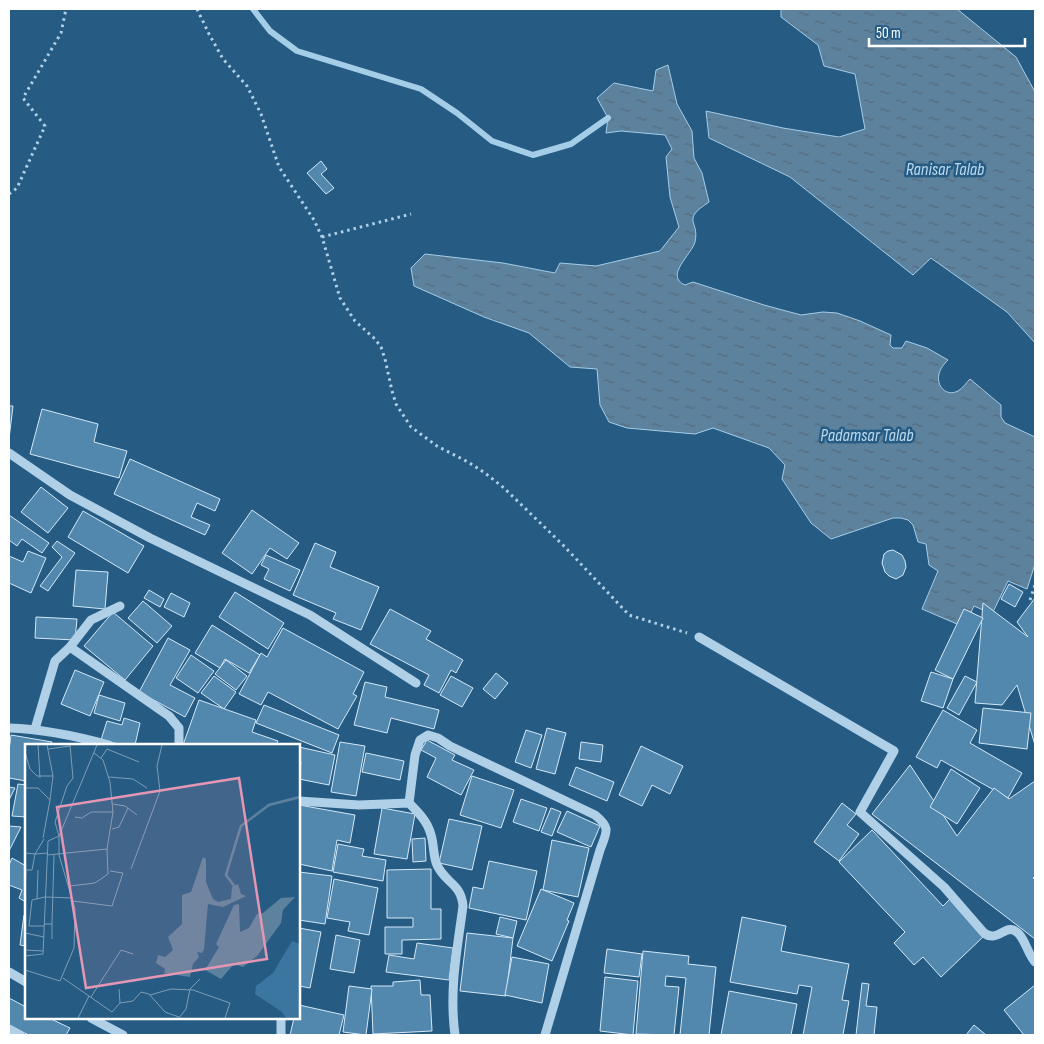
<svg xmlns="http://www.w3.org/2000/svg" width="1044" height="1044" font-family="'Sofia Sans Condensed',sans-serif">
<defs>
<pattern id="water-ripples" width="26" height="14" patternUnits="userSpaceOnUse" patternTransform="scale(1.25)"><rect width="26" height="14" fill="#5d829e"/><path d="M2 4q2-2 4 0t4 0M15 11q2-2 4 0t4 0" fill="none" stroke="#556a79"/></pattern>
</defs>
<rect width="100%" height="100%" fill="#265c84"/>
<g fill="url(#water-ripples)" stroke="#a4cde8">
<path d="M781 9H957L1016 57 1035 92V343L1007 312 931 258 913 275 790 177 709 138 706 111 783 128 839 137 865 129 855 74 824 66 818 45 781 17Z"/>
<path d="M668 65 677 104 692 131 694 158 702 173 709 202C680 221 700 220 695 242 692 254 664 276 685 285L693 282 764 305 801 315 823 312 837 313 860 321 891 335 890 345 893 348H902L906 341 927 348 948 360C944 364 940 369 939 374 936 386 946 397 958 391 963 388 966 383 970 379L1001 405V417L1005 423 1035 437V564L1027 589 1008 581 992 614 974 606 964 627 922 609 938 571 929 565 926 544 918 542 913 525 908 520 901 518H893L831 539 811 523 782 479 785 465 769 448 713 428 695 434 627 428 609 422 600 405 597 369 570 367 529 333 484 317 414 286 411 268 425 254 503 263 555 273 560 263 596 266 660 251 679 227 670 197 666 157 672 149 665 135 621 131 606 133 608 118 597 98 614 83 653 91 656 70Z"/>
</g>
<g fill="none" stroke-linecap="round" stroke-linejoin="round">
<path stroke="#a4cde8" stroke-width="6" d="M253 9 270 31 297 51 421 89 457 113 492 141 533 155 571 144 608 118"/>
</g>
<g fill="#5287ae" stroke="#d3e8f6">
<path d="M321 161 327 169 321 174 334 188 326 194 307 173Z"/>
<path d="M9 406H13L9 439Z"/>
<path d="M42 409 98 424 94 442 127 451 119 478 30 454Z"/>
<path d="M130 459 220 499 215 511 197 503 191 517 210 525 205 535 114 494Z"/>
<path d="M41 487 68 508 48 533 21 512Z"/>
<path d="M252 510 299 543 287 559 270 548 252 574 222 553Z"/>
<path d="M83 511 144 546 128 573 68 537Z"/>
<path d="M9 515 49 543 42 553 22 539 17 546 9 540Z"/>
<path d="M57 541 75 553 48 591 40 586 62 557 52 547Z"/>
<path d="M315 543 336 552 330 567 379 587 361 630 333 619 336 613 293 595Z"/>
<path d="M893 550 902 555 905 561 906 567 903 575 896 579 889 576 885 572 882 563 884 554 888 551Z"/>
<path d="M28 551 46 558 31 593 9 583V556L23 562Z"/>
<path d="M266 555 300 570 290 591 264 579 269 569 261 565Z"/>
<path d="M76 570 108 572 105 609 73 606Z"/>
<path d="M1009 584 1023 592 1015 607 1001 599Z"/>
<path d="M149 590 164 599 160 607 144 598Z"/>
<path d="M235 592 284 623 268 649 219 617Z"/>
<path d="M171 593 190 603 184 617 164 607Z"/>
<path d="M1035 598V745L1017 685 1002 705 975 703 983 603 1028 637 1017 622Z"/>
<path d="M143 601 172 626 157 643 128 618Z"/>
<path d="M390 609 431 631 426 639 463 660 456 673 451 670 439 693 424 685 429 675 370 644Z"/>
<path d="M964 609 983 618 953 679 935 670Z"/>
<path d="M113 612 153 646 125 680 84 646Z"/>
<path d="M36 617 77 619 75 640 35 638Z"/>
<path d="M212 625 260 655 249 673 225 659 220 668 195 653Z"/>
<path d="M283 628 364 672 353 694 357 696 338 729 268 692 261 705 239 694 261 653 267 657Z"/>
<path d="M168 638 190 650 170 685 195 698 185 717 139 692Z"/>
<path d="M191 655 214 671 198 693 176 678Z"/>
<path d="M226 660 247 676 236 690 215 674Z"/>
<path d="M75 670 104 682 90 716 61 704Z"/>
<path d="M931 672 953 679 943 708 921 701Z"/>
<path d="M496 673 508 683 495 699 483 689Z"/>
<path d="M214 676 236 692 224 709 201 693Z"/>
<path d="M451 676 473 688 462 707 440 695Z"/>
<path d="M965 676 977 682 959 715 947 708Z"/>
<path d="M365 682 387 687 385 697 439 710 434 729 391 718 387 733 354 725Z"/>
<path d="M99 695 125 703 120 721 94 713Z"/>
<path d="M199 700 256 720 252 732 278 741 276 745H183Z"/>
<path d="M264 705 339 735 332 753 256 723Z"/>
<path d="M983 708 1031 713 1027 749 979 743Z"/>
<path d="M943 710 977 730 970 743 1022 773 1008 798 941 760 937 768 916 757Z"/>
<path d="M124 718 140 723 135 745H123L101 740 107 721 122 725Z"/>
<path d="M547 728 566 733 555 774 536 769Z"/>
<path d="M526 730 542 735 531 768 515 762Z"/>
<path d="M11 735 52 742 51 745H26V781L9 778V751Z"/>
<path d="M427 740 455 755 452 760 474 770 461 795 427 777 436 758 421 750Z"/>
<path d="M340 742 365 746 356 796 331 792Z"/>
<path d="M581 742 603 745 601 762 579 759Z"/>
<path d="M641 746 683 766 670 794 652 785 642 806 619 795Z"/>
<path d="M299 747 335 755 329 785 299 779 301 762 299 761Z"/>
<path d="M366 753 404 761 400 780 362 772Z"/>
<path d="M910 765 957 836 994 788 1009 799 1035 781V876L1033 878 1035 880V939L872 814Z"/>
<path d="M576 767 614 782 607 801 569 785Z"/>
<path d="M951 769 980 788 957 824 930 807Z"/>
<path d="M472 776 514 790 501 828 460 815Z"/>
<path d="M18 784 26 785V817L12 816Z"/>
<path d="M9 787 15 788 9 800Z"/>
<path d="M521 799 547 808 539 831 513 822Z"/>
<path d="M842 803 856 814 847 825 859 834 839 861 814 842Z"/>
<path d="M299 805 355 815 350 843 337 840 332 871 299 864Z"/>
<path d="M382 808 415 814 407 859 374 854Z"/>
<path d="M551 808 561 812 552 836 541 832Z"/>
<path d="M567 811 600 826 591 847 557 832Z"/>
<path d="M449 819 482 826 472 870 439 863Z"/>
<path d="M9 826 21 827 9 851Z"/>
<path d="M872 830 943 906 950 899 984 936 941 977 923 957 914 965 894 943 905 932 839 862Z"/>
<path d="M425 838 426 861 413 862 412 839Z"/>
<path d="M552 840 589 848 578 897 543 890Z"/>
<path d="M338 844 364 849 362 856 386 860 383 881 333 872Z"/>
<path d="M12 858 26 866V902L19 898 22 890 9 885V865Z"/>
<path d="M489 861 537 871 526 920 469 908 473 887 483 889Z"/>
<path d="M431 869V909H441V939L402 940V954H385V927H413V918H387V870Z"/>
<path d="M299 872 332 876 325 924 299 920Z"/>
<path d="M334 879 378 888 369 935 348 931 350 922 327 918Z"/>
<path d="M541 889 574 903 567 920 569 921 552 961 517 946Z"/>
<path d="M24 915H26V946L20 945Z"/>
<path d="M500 917 517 921 513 938 496 934Z"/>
<path d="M742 917 786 926 781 951 849 964 842 1000 849 1001 843 1035H803L812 987 799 985 797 994 730 982Z"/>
<path d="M299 928 321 932 310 988 299 986Z"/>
<path d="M467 933 513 938 506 996 460 991Z"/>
<path d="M336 935 360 940 354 973 330 969Z"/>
<path d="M417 943 453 948 449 980 386 972 389 955 414 959Z"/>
<path d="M607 949 642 954 639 977 604 973Z"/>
<path d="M643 951 689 956 688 964 716 967 709 1035H680L686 978 666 976 665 986 679 987 674 1035 636 1034Z"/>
<path d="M512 957 549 964 542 1003 505 995Z"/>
<path d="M605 977 638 981 633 1035 600 1031Z"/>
<path d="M420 980 421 995H430L432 1031 373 1034 371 986H393V982Z"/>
<path d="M862 983 869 984 866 1006 877 1007 874 1035H856Z"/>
<path d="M1035 985V1035H1024L1004 1010Z"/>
<path d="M349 986 372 989 366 1035 343 1032Z"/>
<path d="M729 991 797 1004 791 1035H721Z"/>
<path d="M9 998 26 1007V1018H49L70 1028 66 1035H29L9 1026Z"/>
<path d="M299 1005 344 1015 339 1035H290L294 1018H299Z"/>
<path d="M974 1025 986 1035H966Z"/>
</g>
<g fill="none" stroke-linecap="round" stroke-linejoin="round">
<g stroke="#b0d0e8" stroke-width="3" stroke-dasharray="2.5 4" stroke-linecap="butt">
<path d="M197 9 209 34 223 59 247 86 261 114 279 167 314 220 322 237 340 298 355 321 375 339 381 347 385 359 392 391 396 404 411 427 437 446 468 462 485 473 504 488 563 545 629 615 687 633"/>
<path d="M9 194 17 188 45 126 23 98 61 33 66 9"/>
<path d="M322 237 411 214"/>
<path d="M1030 600 1035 585"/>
</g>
<g stroke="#b0d0e8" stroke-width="9">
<path d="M9 453 70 495 150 538 310 615 416 683"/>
<path d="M699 637 894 751 860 812 944 887 984 933C999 944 1006 920 1019 934 1026 942 1028 954 1035 962"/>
<path d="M70 647 169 716 179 728V745"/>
<path d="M9 728C43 729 76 736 109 745"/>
<path d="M35 729 55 661 70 647 91 620 120 606"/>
<path d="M299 801 359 805 409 803C418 812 428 822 431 835 434 844 433 856 437 865 446 884 461 883 463 906 457 951 449 990 455 1035"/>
<path d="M409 803 415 755 420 740 428 735 438 738 450 746 595 815C611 828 607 831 600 850L545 1035"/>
<path d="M9 972 26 982"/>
<path d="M91 1018 123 1035"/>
<path d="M9 1029 20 1035"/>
<path d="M281 1035V1018"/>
</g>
</g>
<g text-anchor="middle" stroke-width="5" stroke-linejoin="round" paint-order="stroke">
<g font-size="18" font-style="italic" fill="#bbdaef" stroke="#265c84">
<text x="945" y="175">Ranisar Talab</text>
<text x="867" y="441">Padamsar Talab</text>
</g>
</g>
<g transform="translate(25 744)">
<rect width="275" height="275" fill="#265c84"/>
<path d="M267 197 275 200V274H261L257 268 230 250 231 242 248 229Z" fill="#3b76a1"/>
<path d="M178 113 181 115V138L188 155 193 158 206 155 207 143 213 140 216 150 221 152 198 163 183 160 179 205 177 209 172 208 174 213 168 220 165 233 139 229 140 225 131 219 133 211 140 213 148 206 143 193 157 180V151L166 148ZM270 153 258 166 256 179 232 212 218 223 209 220 196 235 180 226 194 203 191 200 209 161 214 160 215 188 224 184 232 170 238 169 256 154Z" fill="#5d829e"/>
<path fill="none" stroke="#5d829e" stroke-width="2.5" d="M210 143 201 131 216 82 244 61 275 53"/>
<path fill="none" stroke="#7d9db5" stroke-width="1" d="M13 1 15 34M23 5 45 2M0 8 5 25 12 32H28M76 14 82 5 114 18M84 33 108 35 122 44M0 44H13L25 56 28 32 22 1M88 60 100 62 112 71M50 73 57 74 66 68H88M87 85 94 83 103 64M18 94 25 56M19 95 10 110 23 109M0 109 10 110 7 126H0M22 111 82 105 88 68 85 38 78 16 69 9M106 125 135 47 132 22 137 1M45 142 70 139 83 130 82 105M0 150 1 126M12 155 13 126M48 157 87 162 98 129 85 127M19 180H27V195M27 180 29 111M19 182H4L7 156 20 153 47 154M0 189 19 193M0 206 18 207M0 212 18 210 23 97 34 92 30 78 42 42 48 34 45 1M0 226 35 237 49 204 50 165 34 111V92L72 1M38 234 87 268 95 259 94 245M125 251 146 245 168 246 205 259 200 274M66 253 96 206 108 210M95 259 108 257 116 248 124 250 140 268 154 273M53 274 64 252M154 274 161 265 165 245 175 235"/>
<path fill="#e497b5" fill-opacity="0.15" stroke="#e497b5" stroke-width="2.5" d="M214 34 242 215 61 244 32 63Z"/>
<rect width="275" height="275" fill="none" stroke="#fff" stroke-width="2.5"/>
</g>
<rect width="1044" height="1044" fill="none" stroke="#ffffff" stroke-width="20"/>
<path d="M869 38v8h156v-8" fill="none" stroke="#ffffff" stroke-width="2.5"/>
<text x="876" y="38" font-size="15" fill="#ffffff" stroke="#265c84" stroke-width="4" paint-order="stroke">50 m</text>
</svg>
